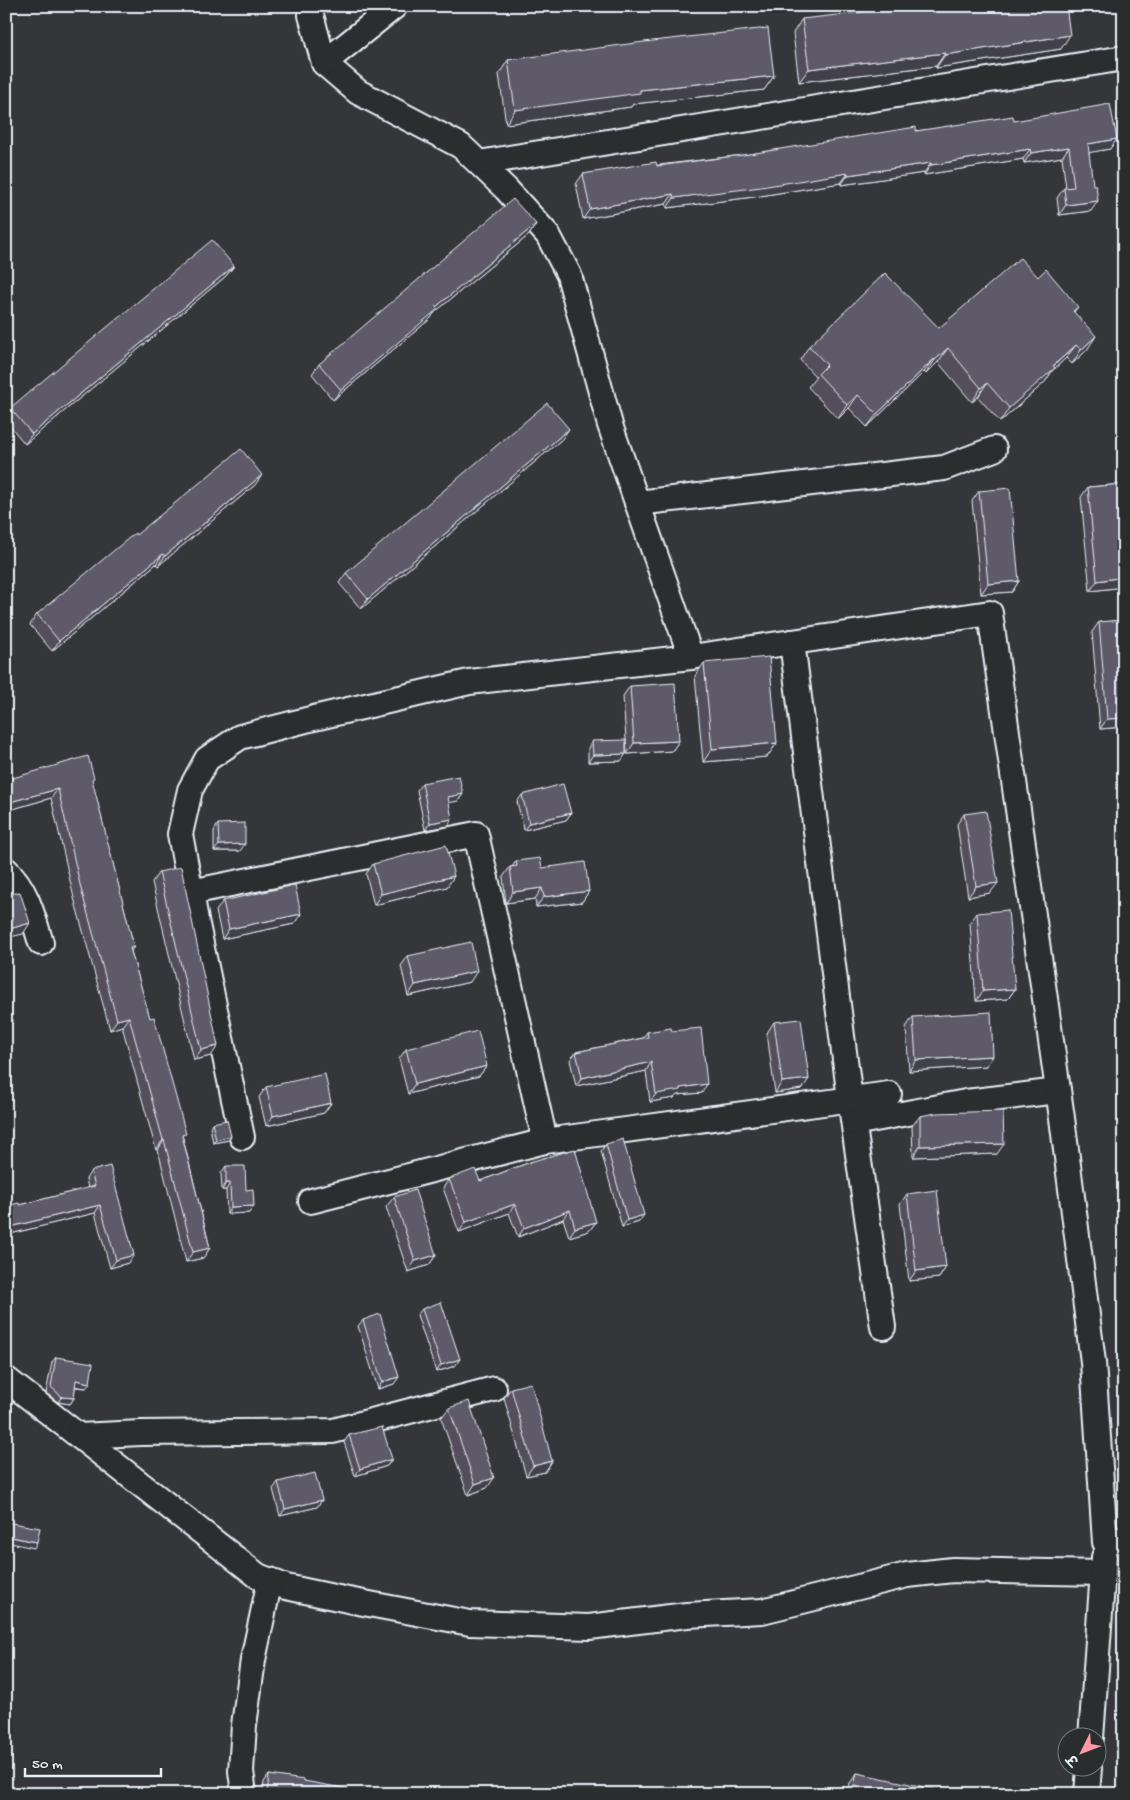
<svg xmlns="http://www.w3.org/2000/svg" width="1130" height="1800" font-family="'Gochi Hand','Playpen Sans Deva',sans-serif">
<rect width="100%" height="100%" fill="#35363a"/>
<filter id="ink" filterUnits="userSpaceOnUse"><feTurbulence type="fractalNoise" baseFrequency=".02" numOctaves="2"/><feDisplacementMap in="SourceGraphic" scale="10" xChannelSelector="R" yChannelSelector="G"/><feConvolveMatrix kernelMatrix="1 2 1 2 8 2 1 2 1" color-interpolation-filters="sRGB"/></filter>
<g filter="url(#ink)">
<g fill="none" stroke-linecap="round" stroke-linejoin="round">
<defs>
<g id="minor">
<path d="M311 6V15L324 63 358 92 461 146 506 189 548 235 569 275 610 425 691 657"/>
<path d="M324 63 395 6"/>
<path d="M479 163 1124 58"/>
<path d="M637 503 944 468 994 449"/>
<path d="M792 642 850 1099 883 1327"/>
<path d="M6 870C27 889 33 917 41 943"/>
<path d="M191 892 476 834 545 1141"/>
<path d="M854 1123 966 1102 1058 1091"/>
<path d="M242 1137 196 920 180 834 190 790 207 759 240 737 314 718 469 682 691 657 990 613 1062 1118 1093 1362 1105 1542 1124 1539"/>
<path d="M311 1201 545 1141 889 1094"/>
<path d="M6 1379 258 1576 286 1587 348 1600 470 1623 589 1627 687 1615 762 1611 907 1575 953 1570 1103 1573"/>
<path d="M79 1436 141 1433 333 1431 494 1389"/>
<path d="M1091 1738 1104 1557"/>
<path d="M244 1794 241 1771 244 1725 253 1660 270 1580"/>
<path d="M1087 1794 1089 1768"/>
</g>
</defs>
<use href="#minor" stroke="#e8f1f8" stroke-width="28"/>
<use href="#minor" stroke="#2a2d2e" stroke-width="24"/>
</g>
<g fill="#524d5c" stroke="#e8f1f8">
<path d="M802 19 1061 49 936 68V66L799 82 793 33Z"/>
<path d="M508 60 774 76 764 90 633 104 631 107 506 124 499 74Z"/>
<path d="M1014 121 1110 149 1089 152 1091 211 1059 215 1057 198 1064 188H1066L1062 157 1024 163 1023 159 924 175V173L841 185V183L754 197 667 208 666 204 583 219 576 184 583 174 743 155 916 131Z"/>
<path d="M536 224 529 235 435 312 430 319 333 400 312 374 319 364Z"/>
<path d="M234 266 226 276 25 444 6 421V414L10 408Z"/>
<path d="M1038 277 1078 307 1074 312 1087 350 1072 364 1066 358 1052 371 1045 382 1000 422 978 397 972 402 938 362 926 374 924 372 867 427 849 408 838 419 808 387 816 377 800 360 809 346 939 328Z"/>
<path d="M562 439 361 609 339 583 346 573Z"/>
<path d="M1124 484V587L1090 591 1081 497 1088 487Z"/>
<path d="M255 485 158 566 156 564 52 651 30 625 37 614Z"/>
<path d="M979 491 1019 581 1012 592 981 594 972 501Z"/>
<path d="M1124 620V727L1100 729 1092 632 1099 622Z"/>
<path d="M704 663 777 743 767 757 703 762 695 676Z"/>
<path d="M630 686 679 741 672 751 627 754 623 696Z"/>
<path d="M592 741 621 761 588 762V748Z"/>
<path d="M6 780 92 781 134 947 131 951 183 1138 210 1248 203 1258 186 1262 158 1150H156L122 1026 110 1030 74 898 51 798 6 811Z"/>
<path d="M422 783 463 794 458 801 449 802 448 826 425 830 417 790Z"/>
<path d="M522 795 571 813 566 820 524 830 517 802Z"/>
<path d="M964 814 990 893 968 897 957 824Z"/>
<path d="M218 824 240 851H214V831Z"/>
<path d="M516 861 542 868 589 891 582 902 536 907 535 899 506 903 503 877 510 867H512Z"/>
<path d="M373 864 454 876 447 887 374 905 366 874Z"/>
<path d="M159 872 211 1056 194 1060 152 882Z"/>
<path d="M223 901 301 914 294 924 222 939 216 911Z"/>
<path d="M977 913 1015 989 1008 999 976 1001 970 923Z"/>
<path d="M408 956 470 982 408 996 401 966Z"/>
<path d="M913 1017 993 1056 986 1066 909 1071 906 1027Z"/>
<path d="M774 1022 802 1089 775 1093 767 1033Z"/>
<path d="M672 1031 702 1093 677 1095 674 1098 650 1102 646 1071 576 1086 570 1060 576 1052 643 1038 647 1032Z"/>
<path d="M406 1049 487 1066 479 1076 408 1094 399 1059Z"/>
<path d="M266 1087 331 1103 324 1113 266 1126 259 1097Z"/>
<path d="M920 1116 997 1154 913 1157 912 1126Z"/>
<path d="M212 1123 231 1136 229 1140 213 1143 210 1127Z"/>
<path d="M606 1144 639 1222 622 1227 601 1151Z"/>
<path d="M533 1161 596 1222 589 1231 569 1237 563 1219 518 1237 509 1213 459 1232 443 1188 449 1179 480 1181Z"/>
<path d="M226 1166 246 1190 249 1213 227 1214 226 1190H222L221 1173Z"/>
<path d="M91 1171 128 1263 110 1268 95 1213 6 1235V1206L20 1205 88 1188 86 1179Z"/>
<path d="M907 1194 946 1267 939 1278 909 1281 900 1204Z"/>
<path d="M394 1197 436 1255 429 1265 408 1272 386 1207Z"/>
<path d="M422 1309 455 1366 436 1372 417 1315Z"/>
<path d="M363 1320 394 1384 378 1389 358 1326Z"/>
<path d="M56 1357 86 1388 75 1387 74 1398 70 1404 58 1402 46 1393 52 1362Z"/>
<path d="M511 1388 552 1461 545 1472 526 1476 504 1398Z"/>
<path d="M449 1408 487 1488 468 1495 441 1418Z"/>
<path d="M349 1435 392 1459 387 1466 355 1476 344 1442Z"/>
<path d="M278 1482 322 1500 317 1507 280 1516 273 1489Z"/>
<path d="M857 1773 939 1794H847L850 1783Z"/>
<path d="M269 1775 304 1781 347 1794H263L264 1782Z"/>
</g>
<g fill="#423f4b" stroke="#e8f1f8">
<path d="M1070 35 1061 49 936 68 945 55Z"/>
<path d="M945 53 936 66 799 82 809 69Z"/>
<path d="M774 76 764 90 633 104 631 107 506 124 515 110 640 90Z"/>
<path d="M1117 139 1110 149 1081 154 1088 144Z"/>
<path d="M1069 147 1062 157 1024 163 1031 153Z"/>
<path d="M1030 149 1023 159 924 175 931 165Z"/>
<path d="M931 163 924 173 841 185 848 175Z"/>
<path d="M848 173 841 183 754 197 667 208 674 198Z"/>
<path d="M673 194 666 204 583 219 590 209Z"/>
<path d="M1098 201 1091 211 1059 215 1066 205Z"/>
<path d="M536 224 529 235 435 312 430 319 333 400 341 390 436 307Z"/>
<path d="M234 266 226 276 25 444 32 434Z"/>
<path d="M1096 336 1087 350 1072 364 1081 350Z"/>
<path d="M1076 345 1066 358 1052 371 1045 382 1000 422 1009 408Z"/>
<path d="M948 348 938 362 926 374 935 360Z"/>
<path d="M934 359 924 372 867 427 877 414Z"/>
<path d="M987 383 978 397 972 402 981 388Z"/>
<path d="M858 395 849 408 838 419 847 405Z"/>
<path d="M569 429 562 439 361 609 368 599Z"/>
<path d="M262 475 255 485 158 566 165 556Z"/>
<path d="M163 554 156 564 52 651 59 641Z"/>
<path d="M1124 577V587L1090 591 1097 581Z"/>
<path d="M1019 581 1012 592 981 594 988 584Z"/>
<path d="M1124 718V727L1100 729 1107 719Z"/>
<path d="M679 741 672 751 627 754 634 743Z"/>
<path d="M777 743 767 757 703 762 712 749Z"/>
<path d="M626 754 621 761 588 762 593 755Z"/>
<path d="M58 789 51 798 6 811V803Z"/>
<path d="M463 794 458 801 443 804 448 797Z"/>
<path d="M571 813 566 820 524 830 529 823Z"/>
<path d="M452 819 448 826 425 830 430 823Z"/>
<path d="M245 844 240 851H214L219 845Z"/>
<path d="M454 876 447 887 374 905 381 894Z"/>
<path d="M998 883 990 893 968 897 976 886Z"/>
<path d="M542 888 535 899 506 903 513 892Z"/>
<path d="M589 891 582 902 536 907 544 897Z"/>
<path d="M301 914 294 924 222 939 229 929Z"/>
<path d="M30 923 23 934 6 938V930Z"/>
<path d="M477 971 470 982 408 996 415 985Z"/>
<path d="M1015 989 1008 999 976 1001 983 991Z"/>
<path d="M129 1017 122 1026 110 1030 117 1020Z"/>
<path d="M218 1046 211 1056 194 1060 201 1050Z"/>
<path d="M993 1056 986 1066 909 1071 916 1060Z"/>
<path d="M651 1062 646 1071 576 1086 582 1078Z"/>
<path d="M487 1066 479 1076 408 1094 415 1084Z"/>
<path d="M809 1079 802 1089 775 1093 782 1082Z"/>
<path d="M707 1084 702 1093 677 1095 674 1098 650 1102 656 1094 680 1088Z"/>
<path d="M331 1103 324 1113 266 1126 273 1116Z"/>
<path d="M231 1136 229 1140 213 1143 216 1140Z"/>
<path d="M163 1140H164L158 1150H156Z"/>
<path d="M1004 1144 997 1154 913 1157 920 1146Z"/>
<path d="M226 1183H230L226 1190H222Z"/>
<path d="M515 1204 509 1213 459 1232 466 1222Z"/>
<path d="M100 1205 95 1213 6 1235V1228Z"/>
<path d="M254 1206 249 1213 227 1214 231 1207Z"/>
<path d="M570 1210 563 1219 518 1237 524 1228Z"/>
<path d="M644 1215 639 1222 622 1227 627 1220Z"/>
<path d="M596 1222 589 1231 569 1237 575 1228Z"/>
<path d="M210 1248 203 1258 186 1262 193 1252Z"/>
<path d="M134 1255 128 1263 110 1268 116 1260Z"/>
<path d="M436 1255 429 1265 408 1272 415 1261Z"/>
<path d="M946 1267 939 1278 909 1281 916 1271Z"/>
<path d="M460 1359 455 1366 436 1372 441 1365Z"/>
<path d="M399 1377 394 1384 378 1389 382 1382Z"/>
<path d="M76 1380 90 1383 86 1388 72 1386Z"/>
<path d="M62 1397 74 1398 70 1404 58 1402Z"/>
<path d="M392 1459 387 1466 355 1476 360 1469Z"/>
<path d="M552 1461 545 1472 526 1476 533 1466Z"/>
<path d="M494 1478 487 1488 468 1495 475 1484Z"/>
<path d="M322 1500 317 1507 280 1516 285 1509Z"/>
<path d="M6 1536 37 1542 34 1548 6 1542Z"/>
</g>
<g fill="#5f5a6b" stroke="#e8f1f8">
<path d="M915 6H1066L1070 35 945 55V53L809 69 802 19Z"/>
<path d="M768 28 774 76 640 90V93L515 110 508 60 644 42Z"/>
<path d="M1110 104 1117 139 1088 144 1093 185H1096L1098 201 1066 205 1064 188 1074 187 1069 147 1031 153 1030 149 931 165V163L848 175V173L761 187 674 198 673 194 590 209 583 174 656 162 657 166 743 155 916 127V131L1013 116 1014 121Z"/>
<path d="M513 199 536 224 436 307 438 309 341 390 319 364Z"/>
<path d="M212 240 234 266 32 434 10 408Z"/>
<path d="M1020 258 1038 277 1046 269 1078 307 1073 311 1096 336 1081 350 1076 345 1053 366 1055 368 1009 408 987 383 981 388 948 348 935 360 934 359 877 414 858 395 847 405 818 374 827 365 809 346 885 273 939 328Z"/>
<path d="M547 403 569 429 368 599 346 573Z"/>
<path d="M241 449 262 475 165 556 163 554 59 641 37 614 135 533 136 535Z"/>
<path d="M1124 484V577L1097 581 1088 487Z"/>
<path d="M1010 488 1019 581 988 584 979 491Z"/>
<path d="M1124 620V718L1107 719 1099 622Z"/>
<path d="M769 657 777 743 712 749 704 663Z"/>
<path d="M675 683 679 741 634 743 630 686Z"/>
<path d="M626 740V754L593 755 592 741Z"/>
<path d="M88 756 94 778 92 779 134 947 130 948 150 1018 154 1017 186 1134 182 1135 210 1248 193 1252 164 1140H163L129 1017 117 1020 81 889 58 789 6 803V780Z"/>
<path d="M459 776 463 794 448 797 452 819 430 823 422 783Z"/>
<path d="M563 784 571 813 529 823 522 795Z"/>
<path d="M986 811 998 883 976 886 964 814Z"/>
<path d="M245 823V844L219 845 218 824Z"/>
<path d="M446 845 454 876 381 894 373 864Z"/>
<path d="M540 858 542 868 585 862 589 891 544 897 542 888 513 892 510 867 517 866 516 861Z"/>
<path d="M181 867 218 1046 201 1050 159 872Z"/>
<path d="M295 885 301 914 229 929 223 901Z"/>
<path d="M20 892 30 923 6 930V895Z"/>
<path d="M1008 910 1015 989 983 991 977 913Z"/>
<path d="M471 942 477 971 415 985 408 956Z"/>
<path d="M991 1012 993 1056 916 1060 913 1017Z"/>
<path d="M801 1019 809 1079 782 1082 774 1022Z"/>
<path d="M671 1028 672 1031 701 1028 707 1084 680 1088V1090L656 1094 651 1062 582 1078 576 1052 648 1037 647 1032Z"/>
<path d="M478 1031 487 1066 415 1084 406 1049Z"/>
<path d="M325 1074 331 1103 273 1116 266 1087Z"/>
<path d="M1003 1111 1004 1144 920 1146V1116L936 1113Z"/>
<path d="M227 1120 231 1136 216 1140 212 1123Z"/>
<path d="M623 1139 644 1215 627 1220 606 1144Z"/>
<path d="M575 1149 596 1222 575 1228 570 1210 524 1228 515 1204 466 1222 449 1179 475 1169 480 1181 533 1161Z"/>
<path d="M110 1166 134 1255 116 1260 100 1205 6 1228V1206L19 1203 20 1205 95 1186 91 1171Z"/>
<path d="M226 1166H245L246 1190 253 1189 254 1206 231 1207 230 1183H226Z"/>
<path d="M415 1190 436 1255 415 1261 394 1197Z"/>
<path d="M937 1190 946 1267 916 1271 907 1194Z"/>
<path d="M441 1302 460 1359 441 1365 422 1309Z"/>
<path d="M380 1314 399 1377 382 1382 363 1320Z"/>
<path d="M56 1357 93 1363 90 1383 76 1380 74 1398 62 1397 51 1387Z"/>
<path d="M531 1383 552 1461 533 1466 511 1388Z"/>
<path d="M469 1401 494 1478 475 1484 449 1408Z"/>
<path d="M382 1427 392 1459 360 1469 349 1435Z"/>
<path d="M315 1473 322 1500 285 1509 278 1482Z"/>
<path d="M6 1522 40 1528 37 1542 6 1536Z"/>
<path d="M857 1773 939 1790V1794H852Z"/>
<path d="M269 1775 304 1780V1781L348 1789 347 1794H267Z"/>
</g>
</g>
<rect width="1130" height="1800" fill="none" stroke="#2a2d2e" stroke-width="25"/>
<rect x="12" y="12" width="1105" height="1775" fill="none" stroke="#e8f1f8" stroke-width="2" filter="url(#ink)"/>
<g transform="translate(1082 1752) rotate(228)"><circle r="24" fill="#2a2d2e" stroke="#767b7f"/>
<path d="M0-4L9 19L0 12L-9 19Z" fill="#ff9aa2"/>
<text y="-8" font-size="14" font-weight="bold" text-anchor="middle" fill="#e8f1f8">उ</text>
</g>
<path d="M25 1768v8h136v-8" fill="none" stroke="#e8f1f8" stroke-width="2.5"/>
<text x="32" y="1768" font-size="15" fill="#e8f1f8" stroke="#2a2d2e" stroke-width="4" paint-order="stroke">50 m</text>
</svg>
